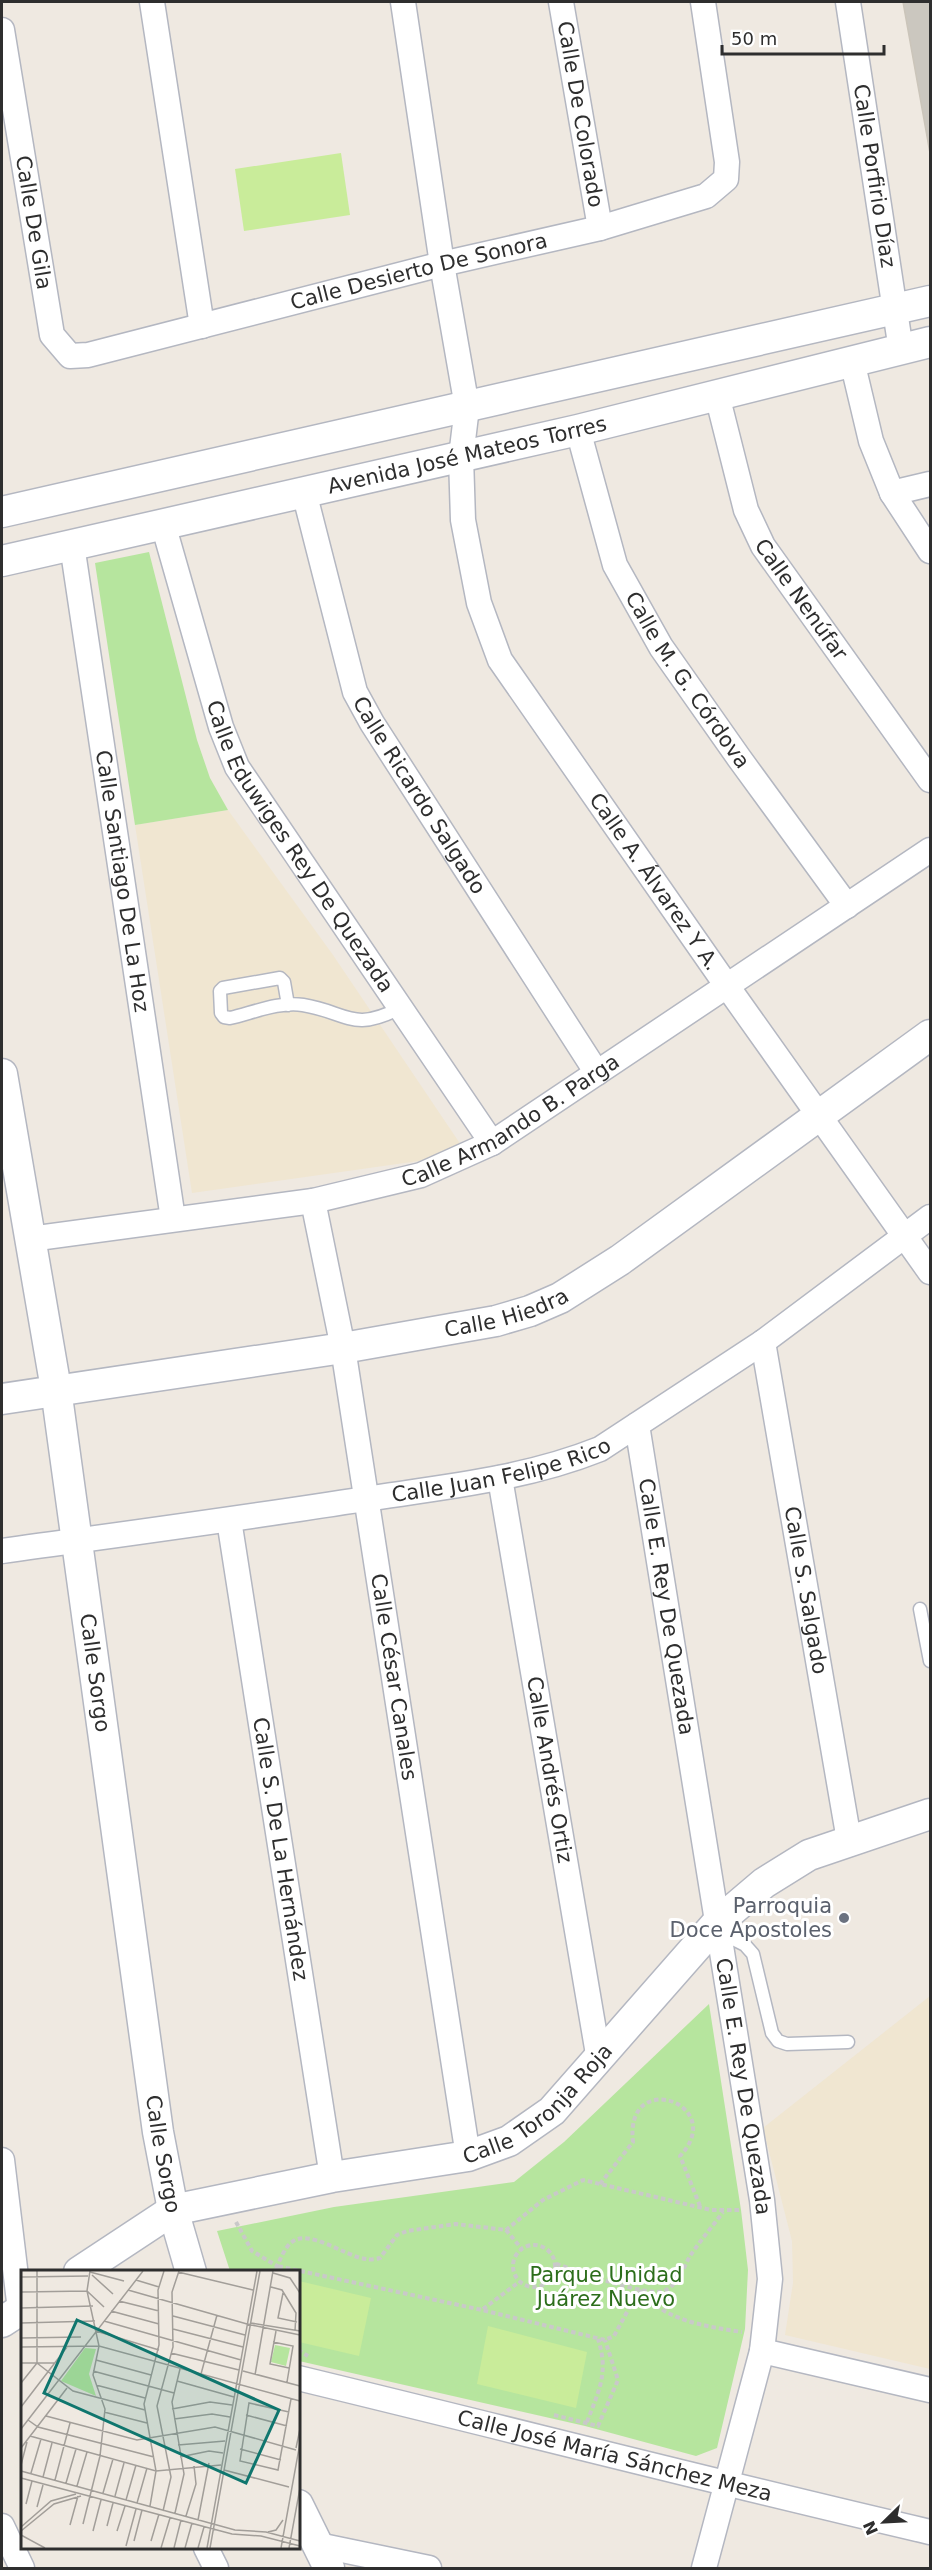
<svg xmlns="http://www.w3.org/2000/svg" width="932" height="2570" font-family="'DejaVu Sans',sans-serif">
<rect width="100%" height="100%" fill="#efe9e1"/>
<g fill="#f0e6d1">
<path d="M228 810 333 955 461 1145 440 1158 192 1193 135 825Z"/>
<path d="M930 1996V2369L785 2335 793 2283 792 2241 763 2128Z"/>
</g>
<g fill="#b6e59e">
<path d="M149 552 197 740 210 778 228 810 135 825 95 563Z"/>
<path d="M709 2004 741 2210 748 2270 745 2329 717 2448 696 2456 585 2426 299 2361 298 2272 230 2271 217 2231 334 2207 514 2182 564 2142Z"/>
</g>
<g fill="#c9ec9a">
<path d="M341 153 350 215 244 231 235 169Z"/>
<path d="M299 2281 371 2298 359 2356 299 2342Z"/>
<path d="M488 2326 587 2352 576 2408 477 2384Z"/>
</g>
<path fill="#0003" d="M905 2H930V144Z"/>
<path fill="#cbc7bf" stroke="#cbc5ba" stroke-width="1.5" d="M903 2H930V153Z"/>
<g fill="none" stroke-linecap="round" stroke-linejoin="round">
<defs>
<g id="service">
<path d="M288 1005 284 982 280 978 223 988 220 991 221 1013 224 1017 230 1018C252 1013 280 1001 303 1005 347 1012 352 1033 400 1008"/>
<path d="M920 1609 930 1661"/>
<path d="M719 1932 745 1945 753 1954 772 2033 778 2041 787 2044 848 2042"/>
</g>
<g id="minor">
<path d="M152 2 202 326"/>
<path id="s1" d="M403 2 442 264 467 407 461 457 463 520 479 603 500 660 727 986 930 1272"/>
<path id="s2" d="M561 2 600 228"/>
<path id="s3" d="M848 2 901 350"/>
<path id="s4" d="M2 30 52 335 70 356 88 355 442 264 600 228 706 196 726 179 727 162 703 2"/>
<path d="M852 361 871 441 892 493 930 551"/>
<path id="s5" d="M717 395 746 510 763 546 930 780"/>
<path id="s6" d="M578 430 615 565 661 647 739 758 847 906"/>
<path id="s7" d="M304 492 355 692 372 723 597 1073"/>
<path d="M892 493 930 484"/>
<path id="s8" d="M163 524 221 727 237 767 492 1143"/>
<path id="s9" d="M72 545 173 1219"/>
<path id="s10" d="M313 1201 343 1348 468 2156"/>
<path id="s11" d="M30 1239 313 1201 421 1175 492 1143 930 850"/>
<path id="s12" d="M763 1342 849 1840"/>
<path id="s13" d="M637 1425 762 2200 770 2279 762 2351 704 2568"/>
<path id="s14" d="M500 1478 599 2060"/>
<path id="s15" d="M229 1520 332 2177"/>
<path id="s16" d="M2 1551C123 1534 244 1518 365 1499 445 1487 525 1479 600 1449L763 1342 930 1217"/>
<path d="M2 2160 20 2310"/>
<path d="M762 2351 930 2390"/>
<path id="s17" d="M298 2378C509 2429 719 2483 930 2532"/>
<path d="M2 2526 22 2568"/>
<path d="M318 2545 429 2568"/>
<path d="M206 2548 216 2568"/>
</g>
<g id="tertiary">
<path d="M2 512 930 301"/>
<path id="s18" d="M2 561 578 430 930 342"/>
<path id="s19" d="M2 1074 56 1389 158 2132 173 2210 191 2272"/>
<path id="s20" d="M2 1399 343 1348 496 1321 530 1311 560 1298 620 1260 930 1035"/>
<path id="s21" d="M79 2272 173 2210 332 2177 468 2156 509 2141 552 2111 718 1922 764 1883 809 1855 930 1814"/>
<path d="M2 2322 22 2309"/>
<path d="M298 2505 329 2568"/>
</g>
</defs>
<use href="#service" stroke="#b4b7c1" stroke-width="15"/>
<use href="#minor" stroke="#b4b7c1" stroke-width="27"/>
<use href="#tertiary" stroke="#b4b7c1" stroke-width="33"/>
<g stroke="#c9c9c9" stroke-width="4" stroke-dasharray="4.5 3" stroke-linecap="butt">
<path d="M600 2184 633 2142C624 2067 729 2104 680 2156L700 2206"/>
<path d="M236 2222 252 2251 277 2266C281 2258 285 2247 292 2242 309 2228 346 2257 366 2259 370 2260 376 2259 380 2258L397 2235 407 2231 456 2224 506 2230 543 2200 583 2180 711 2210H741"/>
<path d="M506 2230 521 2248"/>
<circle cx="534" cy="2266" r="21"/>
<path d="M556 2264C576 2270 650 2299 666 2290 678 2284 684 2267 690 2256 700 2241 712 2227 723 2212"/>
<path d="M276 2272 277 2266 482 2310 605 2340 614 2336 639 2290C665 2321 704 2326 742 2332"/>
<path d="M483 2309 519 2282"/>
<path d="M298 2350 308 2356"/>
<path d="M554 2415 598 2426 618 2380 605 2340"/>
<path d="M587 2422C599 2390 609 2373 598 2339"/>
</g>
<use href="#service" stroke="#fff" stroke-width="12"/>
<use href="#minor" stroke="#fff" stroke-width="24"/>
<use href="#tertiary" stroke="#fff" stroke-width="30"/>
</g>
<circle fill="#6b7280" stroke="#fff" stroke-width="2" cx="844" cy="1918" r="6"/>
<g text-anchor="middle" stroke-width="6" stroke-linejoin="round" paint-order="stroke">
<g font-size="21" fill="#2e2e2e" stroke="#fff">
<text dy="7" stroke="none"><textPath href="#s2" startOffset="114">Calle De Colorado</textPath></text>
<text dy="7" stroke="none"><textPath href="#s3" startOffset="176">Calle Porfirio Díaz</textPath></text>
<text dy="7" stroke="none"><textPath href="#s4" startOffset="195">Calle De Gila</textPath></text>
<text dy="7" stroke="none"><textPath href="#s4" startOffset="696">Calle Desierto De Sonora</textPath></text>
<text dy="7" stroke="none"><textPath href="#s18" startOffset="477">Avenida José Mateos Torres</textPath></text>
<text dy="7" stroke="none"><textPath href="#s5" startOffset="224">Calle Nenúfar</textPath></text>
<text dy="7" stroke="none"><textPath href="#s6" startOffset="276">Calle M. G. Córdova</textPath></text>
<text dy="7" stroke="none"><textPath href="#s7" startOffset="328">Calle Ricardo Salgado</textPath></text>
<text dy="7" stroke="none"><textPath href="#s8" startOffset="354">Calle Eduwiges Rey De Quezada</textPath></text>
<text dy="7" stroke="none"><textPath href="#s1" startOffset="939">Calle A. Álvarez Y A.</textPath></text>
<text dy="7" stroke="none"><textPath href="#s9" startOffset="340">Calle Santiago De La Hoz</textPath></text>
<text dy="7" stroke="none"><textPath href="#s11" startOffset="501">Calle Armando B. Parga</textPath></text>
<text dy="7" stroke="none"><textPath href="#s20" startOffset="512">Calle Hiedra</textPath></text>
<text dy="7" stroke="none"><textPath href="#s16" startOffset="506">Calle Juan Felipe Rico</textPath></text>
<text dy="7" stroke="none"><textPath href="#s12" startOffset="252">Calle S. Salgado</textPath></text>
<text dy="7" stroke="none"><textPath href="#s13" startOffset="184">Calle E. Rey De Quezada</textPath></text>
<text dy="7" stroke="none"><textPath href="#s19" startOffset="606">Calle Sorgo</textPath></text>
<text dy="7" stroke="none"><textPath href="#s10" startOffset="483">Calle César Canales</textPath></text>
<text dy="7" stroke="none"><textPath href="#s14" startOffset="296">Calle Andrés Ortiz</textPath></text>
<text dy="7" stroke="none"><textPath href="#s15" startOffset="333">Calle S. De La Hernández</textPath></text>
<text dy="7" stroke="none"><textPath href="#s13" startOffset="670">Calle E. Rey De Quezada</textPath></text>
<text dy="7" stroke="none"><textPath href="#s21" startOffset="501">Calle Toronja Roja</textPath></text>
<text dy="7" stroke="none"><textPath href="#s19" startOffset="1092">Calle Sorgo</textPath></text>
<text dy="7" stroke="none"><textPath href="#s17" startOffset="326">Calle José María Sánchez Meza</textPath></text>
</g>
<g font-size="21" fill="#5b616d" stroke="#fff" text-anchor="end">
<text x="832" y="1913">Parroquia<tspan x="832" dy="24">Doce Apostoles</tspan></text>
</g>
<g font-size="21" fill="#2c6e1b" stroke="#fff">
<text x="606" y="2282">Parque Unidad<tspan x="606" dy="24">Juárez Nuevo</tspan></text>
</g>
</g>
<g transform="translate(21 2270)">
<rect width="279" height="279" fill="#efe9e1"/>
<path d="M254 75 269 78 265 96 250 92ZM64 78 75 79 68 104 75 126 40 111Z" fill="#b6e59e"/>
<path fill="none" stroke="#a29e99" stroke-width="1.5" d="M69 2 103 11M157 2 232 20M252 3 269 8 279 23M71 5 92 24M0 7 67 6M115 10 138 17M250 17 261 20 275 43 274 61M107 20 226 54 279 65M0 22 66 21 83 37M262 23 257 48 276 52M98 31 138 41M0 38 72 36M90 41 138 54M152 46 224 65M83 51 220 90M0 53 74 51M230 53 279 61M152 59 222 77M75 61 138 80M255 61 249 94 268 98M0 68 60 67M252 72 272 76 266 112M0 77 78 76 279 131M150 83 218 100M75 90 130 105M0 93H34M16 93 52 121 124 140M16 93V1M72 101 153 123M222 101 279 116M180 104 196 45M234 105 252 1M156 111 213 127M0 113 16 93M75 115 124 128M0 137 46 77M151 139 189 132 211 135M83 142 126 153M268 142 228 133 219 191 257 200 270 129M225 145 266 156M25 146 116 170 194 157 275 180M153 149 191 144 209 147M7 150 17 157 133 187M0 159 122 1M9 166 135 201 200 195M157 175 204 171M0 178 46 118M275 178 279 159M219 179 260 190M159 187 188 181 202 183M0 195 6 172M203 200 268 217M0 201 214 260 245 262 279 271M10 203 20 169M22 207 31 173M0 208 211 264 240 266 279 276M34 210 49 153M45 213 55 179M56 216 66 182M82 223 92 189M94 226 103 193M105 230 115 195M116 233 126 198M5 234 11 211M129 236 135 201 123 134 138 75 137 20 143 1M16 237 22 215M142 241 150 207 136 136 152 77 151 22 158 1M154 243 163 204 151 132 159 99M165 246 175 214 173 196M177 250 188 193M62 254 79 186 84 139 72 105 78 76 66 21 69 1M49 255 57 226M86 256 92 233M0 257 30 231 55 224M0 261 33 234 60 226M72 261 80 230M96 261 104 236M247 262 255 260 262 250M0 265 24 278M113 271 121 240M130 271 138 244M105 276 115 239M140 278 149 248M153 278 160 250M164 278 171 253M177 278 183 257M186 278 236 1M189 278 239 1M260 278 279 173M268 278 279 218"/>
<path fill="#0f766e" fill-opacity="0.15" stroke="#0f766e" stroke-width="3" d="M56 50 258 140 225 213 23 123Z"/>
<rect width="279" height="279" fill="none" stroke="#2e2e2e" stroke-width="3"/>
</g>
<rect width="932" height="2570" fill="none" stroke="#2e2e2e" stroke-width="6"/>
<g transform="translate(884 2522) rotate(246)" stroke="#ffffff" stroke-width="4.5" paint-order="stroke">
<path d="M0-4.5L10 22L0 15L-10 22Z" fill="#2e2e2e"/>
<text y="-9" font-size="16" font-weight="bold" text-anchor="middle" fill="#2e2e2e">N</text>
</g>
<path d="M722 45v9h162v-9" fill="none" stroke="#2e2e2e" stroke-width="3"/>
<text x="731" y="45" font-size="18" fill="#2e2e2e" stroke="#ffffff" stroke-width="4.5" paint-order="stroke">50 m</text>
</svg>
